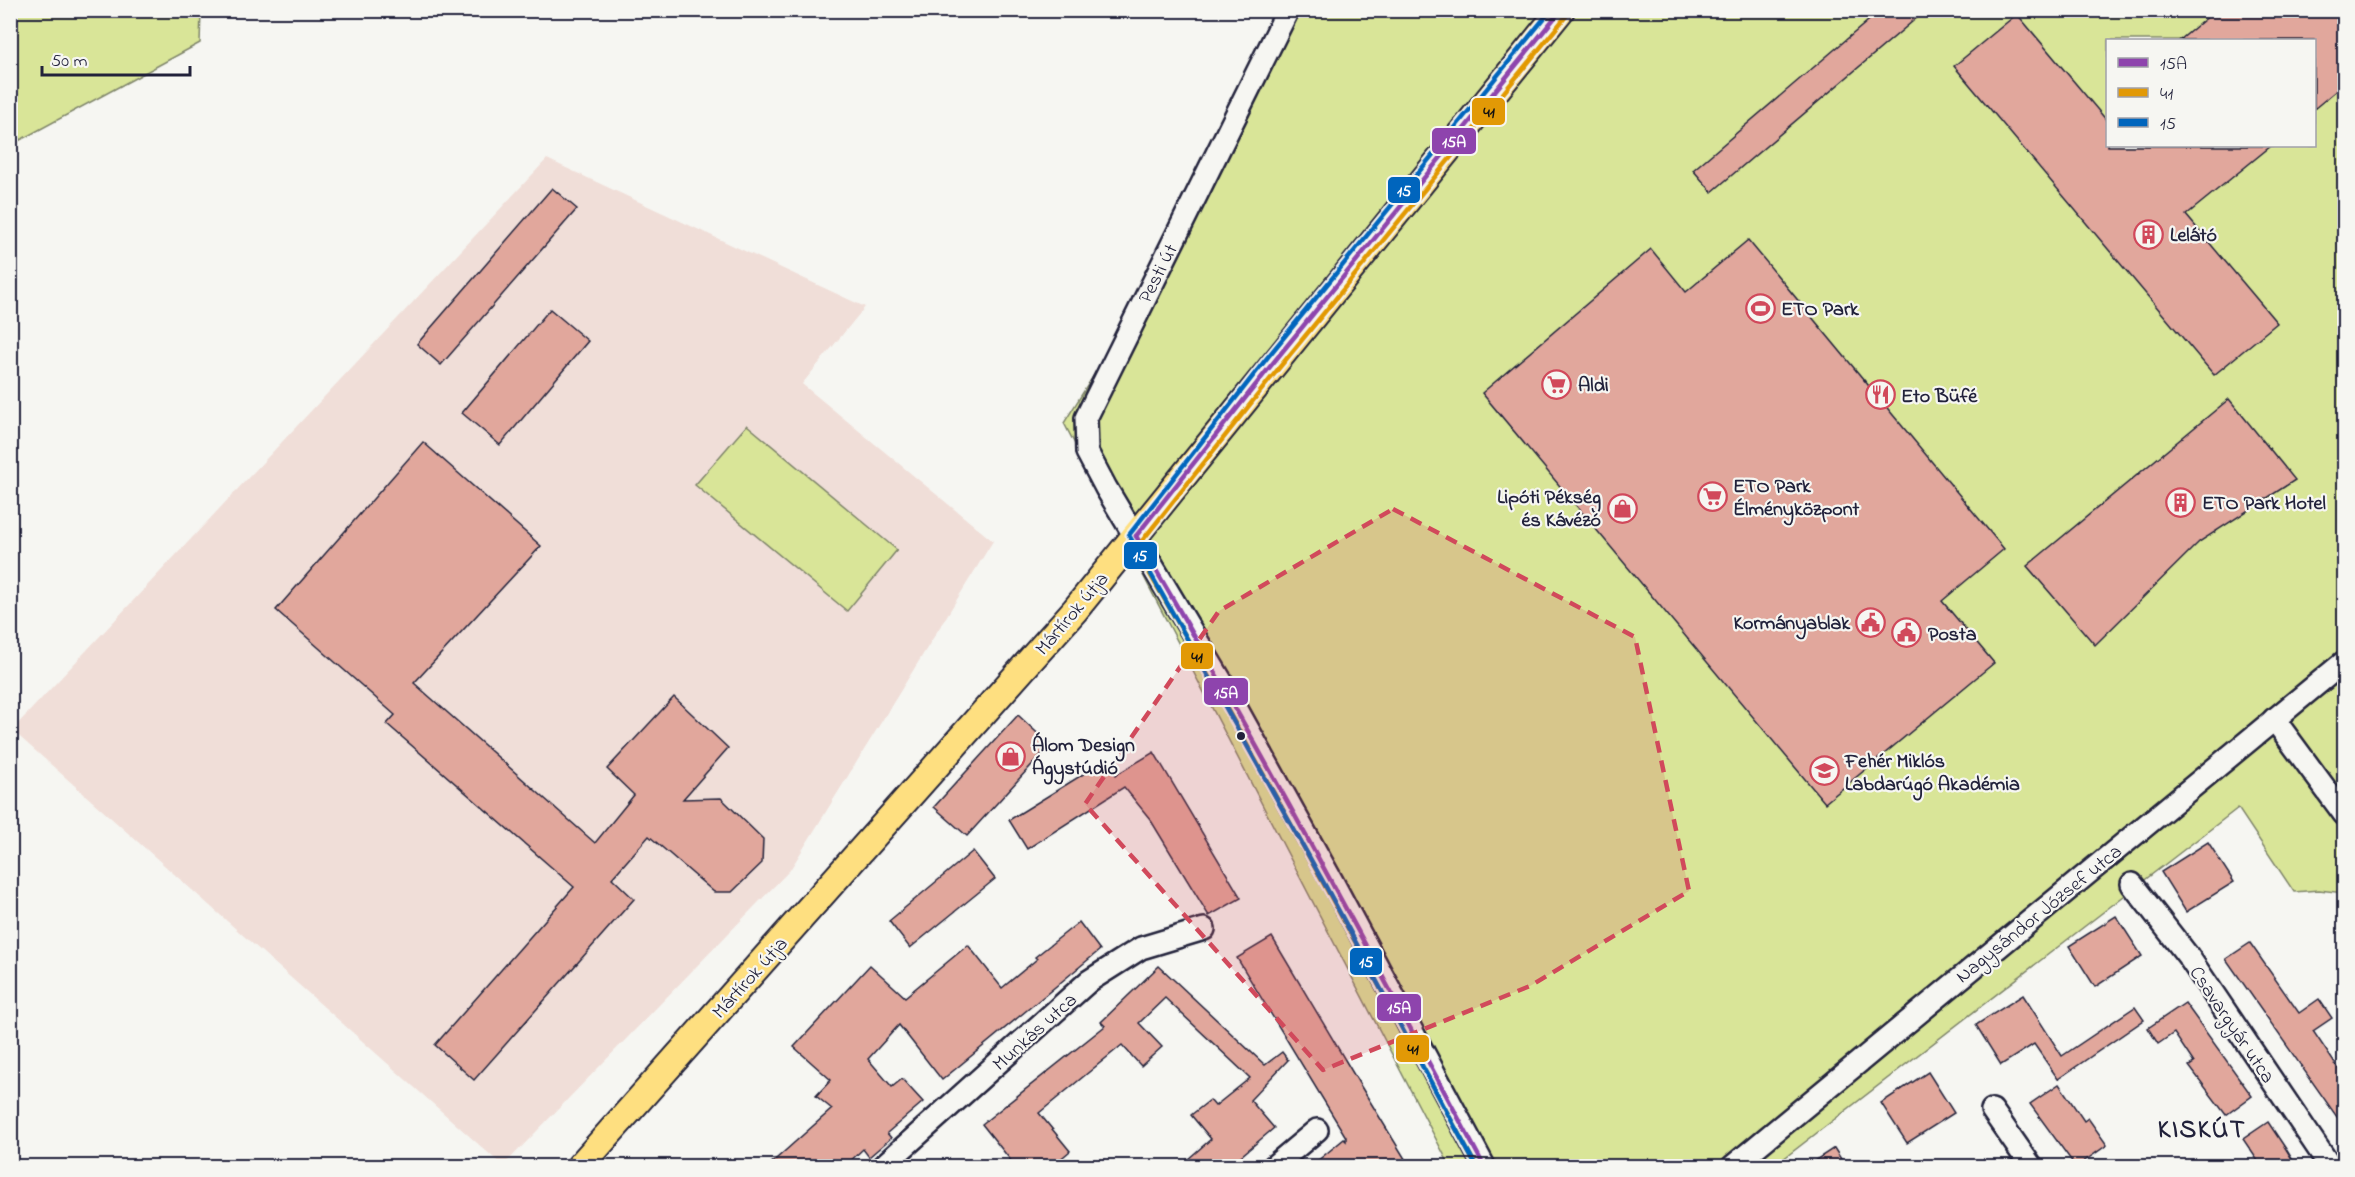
<svg xmlns="http://www.w3.org/2000/svg" width="2355" height="1177" font-family="'Indie Flower',sans-serif">
<rect width="100%" height="100%" fill="#f6f6f2"/>
<filter id="ink" filterUnits="userSpaceOnUse"><feTurbulence type="fractalNoise" baseFrequency=".0167" numOctaves="2"/><feDisplacementMap in="SourceGraphic" scale="12" xChannelSelector="R" yChannelSelector="G"/><feConvolveMatrix kernelMatrix="1 2 1 2 8 2 1 2 1" color-interpolation-filters="sRGB"/></filter>
<g filter="url(#ink)">
<path fill="#f0ded8" d="M547 159 865 307 802 384 993 541 790 870 503 1166 12 730Z"/>
<g fill="#d9e598" stroke="#7e846a" stroke-width="1.5" fill-rule="evenodd">
<path d="M11 10 201 11 200 43 11 145Z"/>
<path d="M1284 11H2344V789L2334 795 2344 809V893L2319 890 2294 892 2238 808 1774 1166H1450L1064 423 1157 274ZM2108 40H2314V146H2108Z"/>
<path d="M747 425 897 550 847 611 695 485Z"/>
</g>
<g fill="#e1a79c" stroke="#22223b" stroke-width="1.5">
<path d="M1881 10H1926L1712 192 1693 170Z"/>
<path d="M2216 10H2344V84L2314 109V40H2180Z"/>
<path d="M2017 14 2108 122V146H2271L2186 215 2277 323 2214 375 1954 66Z"/>
<path d="M552 188 577 209 441 365 417 344Z"/>
<path d="M1748 240 2004 549 1942 601 1994 663 1825 803 1482 393 1651 249 1686 292Z"/>
<path d="M550 309 588 341 500 445 462 413Z"/>
<path d="M2229 399 2295 480 2199 542 2095 645 2027 566Z"/>
<path d="M423 442 541 546 414 683 595 843 634 795 607 769 674 697 728 748 683 799 721 798 763 839 762 863 732 892H714L649 836 612 878 634 899 474 1080 435 1045 574 887 387 724 395 715 276 610Z"/>
<path d="M1018 715 1050 745 967 836 934 807Z"/>
<path d="M1154 752 1241 898 1209 916 1150 819 1124 787 1027 849 1009 820 1106 760 1116 775Z"/>
<path d="M2208 842 2234 882 2186 912 2161 872Z"/>
<path d="M973 851 995 879 910 948 889 921Z"/>
<path d="M2116 916 2142 956 2095 987 2069 946Z"/>
<path d="M1079 922 1100 950 942 1080 899 1025 868 1059 892 1087 902 1079 923 1102 887 1133 891 1138 869 1157 863 1149 844 1167H767L832 1109 816 1096 831 1080 794 1047 870 965 905 997 968 945 1002 988 1037 959 1035 957Z"/>
<path d="M1272 937 1360 1085 1410 1167H1310L1344 1139 1346 1141V1137L1237 958Z"/>
<path d="M2250 943 2299 1013 2319 999 2332 1018 2313 1031 2344 1077V1127L2226 959Z"/>
<path d="M1159 966 1265 1065 1282 1052 1288 1060 1250 1100 1274 1128 1228 1167H1179L1211 1139 1191 1115 1210 1100 1215 1106 1250 1078 1165 998 1139 1023 1162 1047 1141 1066 1122 1045 1039 1113 1070 1151 1051 1167H1016L982 1124 1105 1026 1101 1022Z"/>
<path d="M2023 995 2062 1056 2135 1007 2144 1020 2058 1079 2034 1044 2001 1065 1976 1025Z"/>
<path d="M2185 1003 2252 1096 2226 1115 2189 1066 2194 1063 2174 1033 2158 1044 2148 1028Z"/>
<path d="M1928 1072 1954 1113 1907 1143 1881 1103Z"/>
<path d="M2059 1084 2084 1121 2088 1118 2107 1145 2076 1167 2030 1104Z"/>
<path d="M2268 1122 2286 1149 2297 1167H2262L2243 1139Z"/>
<path d="M1834 1148 1846 1167H1805Z"/>
</g>
<g fill="none" stroke-linecap="round" stroke-linejoin="round">
<defs>
<g id="minor">
<path d="M1288 10 1086 418 1087 452 1106 488 1223 684 1332 881 1484 1166"/>
<path d="M2274 719 2344 814"/>
<path d="M2132 884 2188 956 2330 1166"/>
<path d="M1992 1110 2031 1166"/>
<path d="M883 1166 1089 981 1141 948 1204 929"/>
<path d="M1274 1166 1317 1130"/>
<path d="M1733 1166 2344 662"/>
</g>
<path id="major" d="M580 1166 1075 610 1561 10"/>
</defs>
<use href="#minor" stroke="#22223b" stroke-width="26"/>
<use href="#major" stroke="#22223b" stroke-width="30"/>
<use href="#minor" stroke="#f6f6f2" stroke-width="21"/>
<use href="#major" stroke="#fedf80" stroke-width="26"/>
<defs>
<g id="bus-1">
<path d="M1136 536C1258 743 1371 954 1484 1166"/>
<path d="M1136 536 1273 363 1561 10"/>
</g>
<g id="bus-2">
<path d="M1130 540C1251 746 1363 956 1476 1166"/>
<path d="M1142 541 1279 368 1567 15"/>
</g>
<path id="bus-3" d="M1476 1166 1325 885 1129 535 1267 358 1551 10"/>
</defs>
<use href="#bus-1" stroke="#f6f6f2" stroke-width="9"/>
<use href="#bus-2" stroke="#f6f6f2" stroke-width="9"/>
<use href="#bus-3" stroke="#f6f6f2" stroke-width="9"/>
<use href="#bus-1" stroke="#8e44ad" stroke-width="4.5"/>
<use href="#bus-2" stroke="#e29906" stroke-width="4.5"/>
<use href="#bus-3" stroke="#0065bd" stroke-width="4.5"/>
</g>
</g>
<path fill="#d1495b" fill-opacity="0.2" stroke="#d1495b" stroke-width="4.5" stroke-dasharray="12 8" stroke-linejoin="round" d="M1393 509 1635 637 1689 891 1530 986 1323 1070 1085 804 1219 611Z"/>
<defs>
<symbol id="building-ring" viewBox="-11 -11 22 22"><circle r="9.5" fill="#f6f6f2" stroke="#d1495b" stroke-width="1.5"/><path d="M-4-6H4V6H1V3H-1V6H-4ZM-2.5-4.3h1.7v1.8h-1.7ZM.8-4.3h1.7v1.8H.8ZM-2.5-1h1.7V.8h-1.7ZM.8-1h1.7V.8H.8Z" fill="#d1495b"/></symbol>
<symbol id="stadium-ring" viewBox="-11 -11 22 22"><circle r="9.5" fill="#f6f6f2" stroke="#d1495b" stroke-width="1.5"/><path d="M0-5a6.5 5 0 1 0 0 10a6.5 5 0 1 0 0-10ZM-3.5-1.8h7v3.6h-7Z" fill="#d1495b"/></symbol>
<symbol id="supermarket-ring" viewBox="-11 -11 22 22"><circle r="9.5" fill="#f6f6f2" stroke="#d1495b" stroke-width="1.5"/><path d="M-6-5.5h2.5l.6 2H6L4.5 2H-2.5L-4.4-4H-6ZM-1.5 3.2a1.3 1.3 0 1 0 .1 0ZM3 3.2a1.3 1.3 0 1 0 .1 0Z" fill="#d1495b"/></symbol>
<symbol id="restaurant-ring" viewBox="-11 -11 22 22"><circle r="9.5" fill="#f6f6f2" stroke="#d1495b" stroke-width="1.5"/><path d="M-5-6h1v4h1v-4h1v4h1v-4h1v5L-1.5 .5V6h-2V.5L-5-1ZM5-6V6H3V1.5H1.5Q1.5-4 5-6Z" fill="#d1495b"/></symbol>
<symbol id="shop-ring" viewBox="-11 -11 22 22"><circle r="9.5" fill="#f6f6f2" stroke="#d1495b" stroke-width="1.5"/><path d="M-5-2.5h2.3a2.7 3.5 0 0 1 5.4 0H5L5.5 6h-11ZM-1.5-2.5h3a1.5 2.3 0 0 0-3 0Z" fill="#d1495b"/></symbol>
<symbol id="civic-ring" viewBox="-11 -11 22 22"><circle r="9.5" fill="#f6f6f2" stroke="#d1495b" stroke-width="1.5"/><path d="M-.6-6.5H3V-4.5H.6V-3L4-1V1h2V6H-6V1h2V-1L-.6-3ZM-1.2 2.5V6h2.4V2.5Z" fill="#d1495b"/></symbol>
<symbol id="school-ring" viewBox="-11 -11 22 22"><circle r="9.5" fill="#f6f6f2" stroke="#d1495b" stroke-width="1.5"/><path d="M0-5L7-2L0 1L-7-2ZM-4 1L0 2.5L4 1V4Q0 6-4 4Z" fill="#d1495b"/></symbol>
</defs>
<g fill-rule="evenodd">
<use href="#building-ring" x="2132" y="218" width="33" height="33"/>
<use href="#stadium-ring" x="1744" y="292" width="33" height="33"/>
<use href="#supermarket-ring" x="1540" y="368" width="33" height="33"/>
<use href="#restaurant-ring" x="1864" y="378" width="33" height="33"/>
<use href="#supermarket-ring" x="1696" y="480" width="33" height="33"/>
<use href="#building-ring" x="2164" y="486" width="33" height="33"/>
<use href="#shop-ring" x="1606" y="492" width="33" height="33"/>
<use href="#civic-ring" x="1854" y="606" width="33" height="33"/>
<use href="#civic-ring" x="1890" y="616" width="33" height="33"/>
<use href="#shop-ring" x="994" y="740" width="33" height="33"/>
<use href="#school-ring" x="1808" y="754" width="33" height="33"/>
</g>
<circle fill="#22223b" stroke="#f6f6f2" stroke-width="2" cx="1241" cy="736" r="5"/>
<g text-anchor="middle" stroke-width="4.5" stroke-linejoin="round" paint-order="stroke">
<g font-size="20" font-weight="bold" fill="#22223b" stroke="#f6f6f2" text-anchor="start">
<text x="2170" y="241">Lelátó</text>
<text x="1781" y="315">ETO Park</text>
<text x="1578" y="391">Aldi</text>
<text x="1901" y="402">Eto Büfé</text>
<text x="1733" y="492">ETO Park<tspan x="1733" dy="23">Élményközpont</tspan></text>
<text x="1601" y="503" text-anchor="end">Lipóti Pékség<tspan x="1601" dy="23">és Kávézó</tspan></text>
<text x="2202" y="509">ETO Park Hotel</text>
<text x="1850" y="629" text-anchor="end">Kormányablak</text>
<text x="1928" y="640">Posta</text>
<text x="1032" y="751">Álom Design<tspan x="1032" dy="23">Ágystúdió</tspan></text>
<text x="1845" y="767">Fehér Miklós<tspan x="1845" dy="23">Labdarúgó Akadémia</tspan></text>
</g>
<g font-size="20" fill="#22223b" stroke="#f6f6f2">
<text transform="translate(1157 273) rotate(-63)" y="7">Pesti út</text>
<text transform="translate(1071 613) rotate(-50)" y="7">Mártírok útja</text>
<text transform="translate(2038 913) rotate(-39)" y="7">Nagysándor József utca</text>
<text transform="translate(749 977) rotate(-48)" y="7">Mártírok útja</text>
<text transform="translate(2233 1024) rotate(56)" y="7">Csavargyár utca</text>
<text transform="translate(1034 1031) rotate(-42)" y="7">Munkás utca</text>
</g>
<g font-size="26" font-weight="bold" letter-spacing="1.5" fill="#22223b" stroke="#f6f6f2">
<text x="2202" y="1137">KISKÚT</text>
</g>
</g>
<g stroke="#f6f6f2" stroke-width="2">
<rect x="1471" y="97" width="35" height="29" rx="6" fill="#e29906"/>
<rect x="1431" y="127" width="46" height="28" rx="6" fill="#8e44ad"/>
<rect x="1387" y="176" width="34" height="28" rx="6" fill="#0065bd"/>
<rect x="1123" y="541" width="35" height="29" rx="6" fill="#0065bd"/>
<rect x="1180" y="642" width="34" height="28" rx="6" fill="#e29906"/>
<rect x="1203" y="677" width="46" height="29" rx="6" fill="#8e44ad"/>
<rect x="1349" y="947" width="34" height="29" rx="6" fill="#0065bd"/>
<rect x="1376" y="993" width="46" height="29" rx="6" fill="#8e44ad"/>
<rect x="1395" y="1034" width="35" height="29" rx="6" fill="#e29906"/>
</g>
<g font-size="16" text-anchor="middle" font-weight="bold" fill="#fff">
<text x="1454" y="147">15A</text>
<text x="1404" y="196">15</text>
<text x="1140" y="561">15</text>
<text x="1226" y="698">15A</text>
<text x="1366" y="967">15</text>
<text x="1399" y="1013">15A</text>
</g>
<g font-size="16" text-anchor="middle" font-weight="bold" fill="#111">
<text x="1489" y="117">41</text>
<text x="1197" y="662">41</text>
<text x="1413" y="1054">41</text>
</g>
<rect width="2355" height="1177" fill="none" stroke="#f6f6f2" stroke-width="36"/>
<rect x="18" y="18" width="2319" height="1141" fill="none" stroke="#22223b" stroke-width="2" filter="url(#ink)"/>
<rect x="2106" y="39" width="210" height="108" fill="#f6f6f2" stroke="#a1a1a9" stroke-width="1.5"/>
<rect x="2118" y="58" width="30" height="9" fill="#8e44ad" stroke="#a1a1a9" stroke-width="1.5"/>
<text x="2160" y="69" font-size="18" fill="#22223b">15A</text>
<rect x="2118" y="88" width="30" height="9" fill="#e29906" stroke="#a1a1a9" stroke-width="1.5"/>
<text x="2160" y="99" font-size="18" fill="#22223b">41</text>
<rect x="2118" y="118" width="30" height="9" fill="#0065bd" stroke="#a1a1a9" stroke-width="1.5"/>
<text x="2160" y="129" font-size="18" fill="#22223b">15</text>
<path d="M42 66v9h148v-9" fill="none" stroke="#22223b" stroke-width="3"/>
<text x="51" y="66" font-size="18" fill="#22223b" stroke="#f6f6f2" stroke-width="4.5" paint-order="stroke">50 m</text>
</svg>
